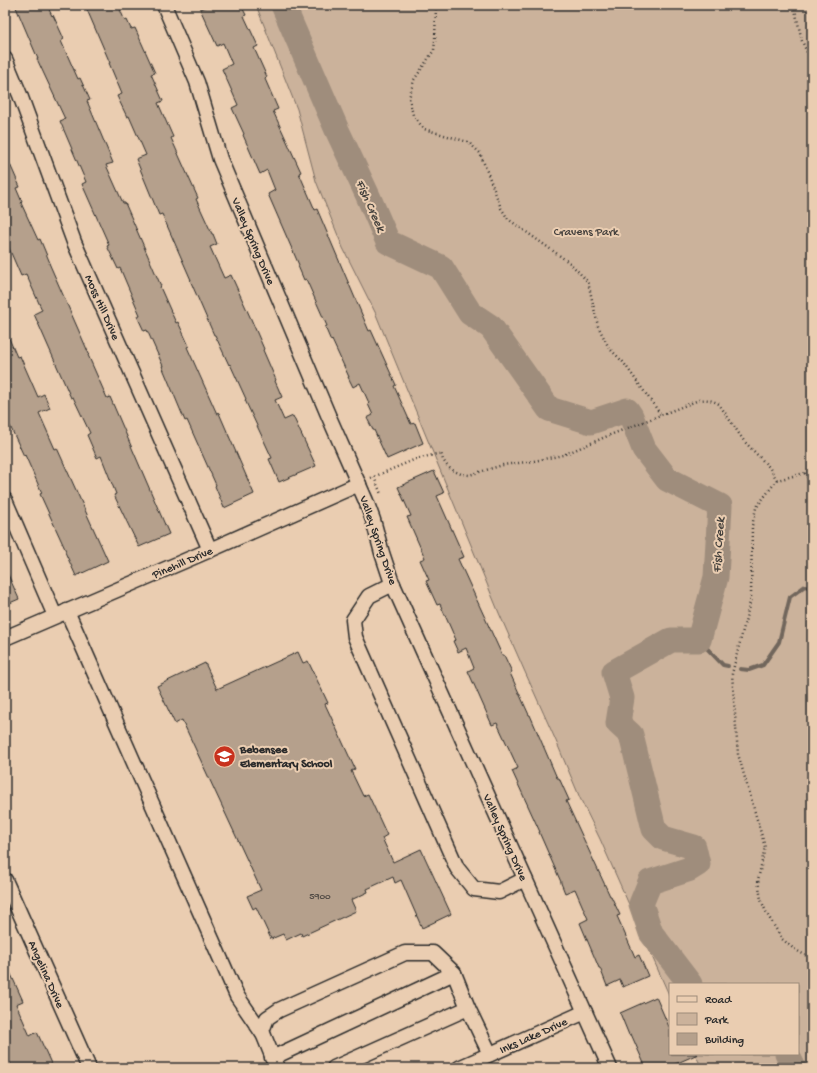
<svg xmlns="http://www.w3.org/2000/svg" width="817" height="1073" font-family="'Gochi Hand',sans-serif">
<rect width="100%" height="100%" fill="#eacdb1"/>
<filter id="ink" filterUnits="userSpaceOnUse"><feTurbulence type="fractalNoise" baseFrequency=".025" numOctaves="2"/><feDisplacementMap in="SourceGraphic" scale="8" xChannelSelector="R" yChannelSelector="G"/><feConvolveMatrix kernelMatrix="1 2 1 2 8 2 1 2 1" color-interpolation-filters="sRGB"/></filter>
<g filter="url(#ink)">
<path fill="#cbb29b" stroke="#7b6e63" d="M256 5H812V1068H702L695 1054H798V984H670V997L600 839 580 798 556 741 525 672 499 613 375 312 343 248 316 181 297 109Z"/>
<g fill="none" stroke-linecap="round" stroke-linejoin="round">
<g stroke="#71665c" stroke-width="4">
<path d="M699 640 723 665 728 666"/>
<path d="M740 669 749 670 763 665 779 642 790 597 805 586 812 588"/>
</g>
<g stroke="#9f8d7c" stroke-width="25">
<path d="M283 5 337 130 368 196 388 242 441 267 470 313 491 327 549 409 591 422 627 410 631 416 644 449 667 479 720 506 716 577 699 640H671L614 672 622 698 618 723 631 735 654 829 663 838 694 847 698 864 690 869 650 882 641 904 651 933 690 984"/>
<path d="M787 1054 794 1068"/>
</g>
</g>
<g fill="#b5a08c" stroke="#2b2b2b">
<path d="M15 5H47L52 16 53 15 64 39 61 41 78 79 80 78 90 100 87 101 113 163 106 165 123 203H125L161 286 160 287 176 323 178 322 189 346 187 347 217 414 219 413 254 494 224 508 215 486 216 485 187 420 185 421 175 397 162 366H163L147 330 144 331 137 316 140 315 120 268 118 269 107 246 109 245 82 184 86 182 60 121 65 119 37 59H38Z"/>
<path d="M85 5H118L125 21 127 20 131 29 135 28 155 73 151 74 163 101 158 103 173 137 171 138 198 198 196 199 212 234H213L217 244 210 247 224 278 231 275 251 319 264 349 263 350 276 380 275 381 282 397 275 400 284 420 293 416 316 466 279 482 269 459 272 458 245 400 246 399 230 364 229 365 215 335H214L190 280H191L162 214 159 215 136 159 146 155 129 116 127 117 117 96 122 94 109 63H110Z"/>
<path d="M209 5H241L246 15 244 16 258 46 254 48 267 77 265 79 278 109 273 111 301 172 299 173 315 210 317 209 369 331 371 330 396 385 394 386 411 424 415 423 423 443 387 459 374 430H373L367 418 373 415 368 404 369 403 360 383 353 387 348 377H349L332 340 331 341 325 327 327 326 306 279 304 280 298 266 299 265 268 194 275 190 267 170 260 174 243 135 244 134 232 108 238 105 222 69 232 64 223 43 217 46 200 9Z"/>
<path d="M5 153 20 187 16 188 22 202 21 203 38 240 40 239 50 263H49L89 354 88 355 107 398 110 397 169 534 139 547 114 495 116 494 101 456 97 458 87 435 90 433 73 397 71 398 34 314 42 310 26 274 21 276 5 239Z"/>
<path d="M5 329 17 357 20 356 38 397 44 394 50 408 39 413 55 449 57 448 108 561 76 576 65 552 66 551 40 494 42 493 25 455 24 456 10 426 9 427 5 417Z"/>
<path d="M434 471 444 493 437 496 464 557 458 559 502 655H504L512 672 510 673 529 715H530L557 778H559L569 800 566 801 610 896H611L620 915 617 916 635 957 639 955 648 976 623 987 620 980 607 986 600 968H599L580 923 588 919 575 889 565 893 561 883V882L539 832H540L512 771 518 768 497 723 492 725 468 671 474 668 466 648 458 652 453 641 456 640 440 604 437 605 426 581 429 580 420 560 425 558 407 517 411 516 398 487Z"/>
<path d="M5 568 19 599 5 605Z"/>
<path d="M298 652 303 663 308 661 328 703 325 704 355 769 351 771 363 796 368 794 387 835 382 838 393 862 421 849 451 914 422 928 401 880 395 883 393 877 367 889 368 892 351 900 356 911 302 936 301 933 286 940 283 934 271 939 256 907 253 909 247 896 261 890 182 720 175 724 157 686 205 663 217 689Z"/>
<path d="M5 961 23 1001 16 1004 30 1036 37 1032 53 1068H12L9 1061 5 1062Z"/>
<path d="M656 997 670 1029V1054H698L666 1068H646L631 1034 629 1035 620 1013Z"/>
</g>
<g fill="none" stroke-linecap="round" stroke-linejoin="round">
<defs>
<g id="minor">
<path d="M164 5 197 82 220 159 329 417 366 501 373 520 382 553 391 580 610 1068"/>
<path d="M5 59 20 95 74 242 210 550"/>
<path d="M5 500 55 616"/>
<path d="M393 584 369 596 353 620 355 637 457 868 474 889 499 892 525 879"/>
<path d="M67 611 237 996 263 1034"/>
<path d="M5 638 210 550 359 484"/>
<path d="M5 880 89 1068"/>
<path d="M272 1058 454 973"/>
<path d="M277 1068 262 1031 267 1018 279 1010 405 953H433L454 973 468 1008 490 1054"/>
<path d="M334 1068 468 1008"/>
<path d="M459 1068 585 1012"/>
</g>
</defs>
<use href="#minor" stroke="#2b2b2b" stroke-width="17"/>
<g stroke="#2b2b2b" stroke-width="2.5" stroke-dasharray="1 3" stroke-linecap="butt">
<path d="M436 5 435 41 434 50 414 80 409 98 413 115 424 129 468 142 480 153 501 208 508 219 570 263 588 282 598 326 609 348 623 362 661 415"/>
<path d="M794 5 802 41 812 64"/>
<path d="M812 470 805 473 777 480 756 508 752 526 751 598 732 674 738 754 765 847 758 880 761 900 767 914 782 939 794 949 812 959"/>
<path d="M805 473 812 486"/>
<path d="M374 477 381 494"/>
<path d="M371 478 416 459 441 453 443 460 448 467 454 471 461 474 469 475 503 465 534 461 563 455 610 435 699 400C707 399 712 400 719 404L744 441 769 467 777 480"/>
</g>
<use href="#minor" stroke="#eacdb1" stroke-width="14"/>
</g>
</g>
<defs>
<symbol id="school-disc" viewBox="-11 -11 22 22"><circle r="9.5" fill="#c8321e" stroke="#eacdb1"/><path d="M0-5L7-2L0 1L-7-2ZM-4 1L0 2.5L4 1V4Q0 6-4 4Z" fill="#fff"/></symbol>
</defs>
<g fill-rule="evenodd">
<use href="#school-disc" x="212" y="744" width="25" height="25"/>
</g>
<g text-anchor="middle" stroke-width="4" stroke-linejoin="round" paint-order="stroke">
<g font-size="10" fill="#4e4843">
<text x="320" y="899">5900</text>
</g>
<g font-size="12" fill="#433f3c" stroke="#eacdb1">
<text x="586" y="235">Cravens Park</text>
</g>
<g font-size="12" fill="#2b2b2b" stroke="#eacdb1">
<text transform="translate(254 241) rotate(67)" y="4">Valley Spring Drive</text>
<text transform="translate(103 307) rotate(66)" y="4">Moss Hill Drive</text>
<text transform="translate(379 540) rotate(71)" y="4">Valley Spring Drive</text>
<text transform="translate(182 562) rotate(-23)" y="4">Pinehill Drive</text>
<text transform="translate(506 837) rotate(66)" y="4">Valley Spring Drive</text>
<text transform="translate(47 974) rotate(66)" y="4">Angelina Drive</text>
<text transform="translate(533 1035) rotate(-24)" y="4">Inks Lake Drive</text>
</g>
<g font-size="12" font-weight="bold" fill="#2b2b2b" stroke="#eacdb1" text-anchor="start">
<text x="240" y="753">Bebensee<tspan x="240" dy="14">Elementary School</tspan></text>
</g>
<g font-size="13" font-style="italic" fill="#423f3b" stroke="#eacdb1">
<text transform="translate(372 205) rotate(66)" y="5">Fish Creek</text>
<text transform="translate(717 545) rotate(-86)" y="5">Fish Creek</text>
</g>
</g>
<rect width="817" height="1073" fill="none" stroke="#eacdb1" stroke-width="20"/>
<rect x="10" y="10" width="797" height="1053" fill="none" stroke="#2b2b2b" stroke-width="1.5" filter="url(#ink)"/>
<rect x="669" y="983" width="130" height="72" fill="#eacdb1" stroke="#9e8c7b"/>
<rect x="677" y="996" width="20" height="6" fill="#eacdb1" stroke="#9e8c7b"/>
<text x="705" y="1003" font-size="12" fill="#2b2b2b">Road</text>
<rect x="677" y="1013" width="20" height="12" fill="#cbb29b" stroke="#9e8c7b"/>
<text x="705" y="1023" font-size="12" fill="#2b2b2b">Park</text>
<rect x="677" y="1033" width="20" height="12" fill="#b5a08c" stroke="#9e8c7b"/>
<text x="705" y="1043" font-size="12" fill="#2b2b2b">Building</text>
</svg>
